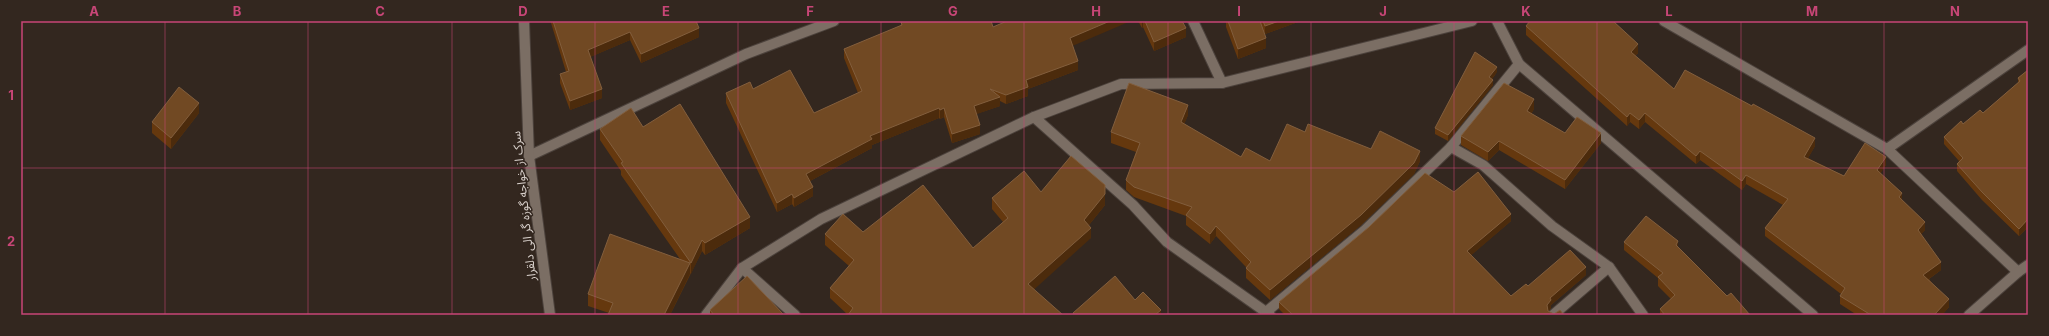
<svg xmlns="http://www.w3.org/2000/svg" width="2049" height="336" font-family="Inter,'Noto Sans Arabic',sans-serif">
<rect width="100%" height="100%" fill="#33271f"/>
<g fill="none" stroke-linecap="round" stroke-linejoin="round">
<defs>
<g id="minor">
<path d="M1193 21 1222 83"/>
<path d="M1497 21 1519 64 1813 315"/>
<path d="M1664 21 1887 149 2018 272 2028 265"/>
<path d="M1034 117 1133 205 1167 242 1270 315"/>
<path d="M1451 147 1483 165 1552 226 1609 267 1643 315"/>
<path d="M1887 149 2028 50"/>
<path d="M529 156 746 54 834 21"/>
<path d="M742 268 795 315"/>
<path d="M1266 312 1365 230 1451 147 1519 64"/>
<path d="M706 315 742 268 821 219 1034 117 1121 84 1222 83 1472 21"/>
<path d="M1553 315 1609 267"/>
<path d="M1969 315 2018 272"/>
</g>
<path id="tertiary" d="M524 21 529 156 550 315"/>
</defs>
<use href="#minor" stroke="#4c423c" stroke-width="12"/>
<use href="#tertiary" stroke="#4c423c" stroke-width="12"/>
<use href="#minor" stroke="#7b6e64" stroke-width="10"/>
<use href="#tertiary" stroke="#7b6e64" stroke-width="10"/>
</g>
<g fill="#65380e">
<path d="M551 21H695L699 37 641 63 630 40 590 57 602 98 570 110 560 83V74L566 72 551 23Z"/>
<path d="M1138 21H1182L1186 37 1154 51 1143 27 1142 28Z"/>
<path d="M1226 21H1260L1266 48 1238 59 1226 27Z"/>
<path d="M1260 21H1298V22L1265 34Z"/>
<path d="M901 22 993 27 1073 46 1078 70 1028 89V96L1006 104 1000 101V106L976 114 980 134 952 143 944 117 940 119 939 118 872 145V148L810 181 813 196 794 207 792 204 777 212 726 103V93L753 89 814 113 858 93 844 58V49L901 26Z"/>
<path d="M1526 26 1638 53 1635 56 1674 89 1815 146 1808 158 1844 176 1886 165 1880 173 1902 200 1925 230 1921 234 1941 270 1929 279 1949 307 1942 315H1857L1840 304V296L1841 294 1765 236V228L1783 205 1746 184 1742 190 1700 160 1696 164 1645 122 1639 129 1630 122 1627 126 1526 35Z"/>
<path d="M2028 70V227L2019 236 1982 200 1957 171V164L1959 161 1944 144V137L1983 113 2018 83V78Z"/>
<path d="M1497 72 1492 79 1493 85 1448 141 1435 134V128Z"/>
<path d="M1534 109 1531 114 1565 133 1601 143 1565 189 1499 150 1488 161 1461 145V136Z"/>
<path d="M199 113 171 149 152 133V122Z"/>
<path d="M1188 115 1184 124 1241 157 1270 161 1305 132 1371 149 1420 161 1414 174 1361 225 1270 300 1246 278V267L1216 236 1210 244 1186 225V216L1134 197 1126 190V180L1136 152 1111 143V132Z"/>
<path d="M643 127 750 228 705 255 702 251 670 315H608L609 313 588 306V294L680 259 621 175V171L600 140V129Z"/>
<path d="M1454 192 1511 221 1471 255 1511 296 1528 286 1586 275 1551 305V308L1548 311 1554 314 1564 315H1285L1279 309V302Z"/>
<path d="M992 198 1105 205 1089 225 1091 238 848 315 830 298V288L849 266 825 245V234L863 232 973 248 1003 222 992 209Z"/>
<path d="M1624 242 1678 247 1727 296 1750 315H1660V309L1671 299 1658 286V278L1624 250Z"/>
<path d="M710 310 784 315H710Z"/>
</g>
<g fill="#4c2b0c">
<path d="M1110 21H1131L1070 47V38Z"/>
<path d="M1142 21H1143V27L1142 28Z"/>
<path d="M1279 21H1298V22L1265 34V26Z"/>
<path d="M699 28V37L641 63V54Z"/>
<path d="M1186 28V37L1154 51V42Z"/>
<path d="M630 32V40L588 58V50Z"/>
<path d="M1266 38V48L1238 59V49Z"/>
<path d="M1638 44V53L1631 60V52Z"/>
<path d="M1078 61V70L1028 89V96L1006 104V95L1026 80Z"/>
<path d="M1497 67V72L1489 83V77Z"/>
<path d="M1493 80V85L1448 141V135Z"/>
<path d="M602 89V98L570 110V101Z"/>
<path d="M1000 97V106L974 115V106Z"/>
<path d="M1534 99V109L1527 121V111Z"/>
<path d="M199 103V113L171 149V138Z"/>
<path d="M1188 105V115L1181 132V122Z"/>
<path d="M939 108V118L872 145V148L806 183V174L870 136Z"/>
<path d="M944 108V117L940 119V110Z"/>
<path d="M1630 113V122L1627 126V117Z"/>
<path d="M1645 113V122L1639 129V120Z"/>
<path d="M980 125V134L952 143V134Z"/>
<path d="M1601 133V143L1565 189V180Z"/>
<path d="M1815 138V146L1804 165V157Z"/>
<path d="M1499 141V150L1488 161V152Z"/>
<path d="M1420 151V161L1414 174 1361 225 1270 300V290Z"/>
<path d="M1700 151V160L1696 164V156Z"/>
<path d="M1886 157V165L1877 179V170Z"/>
<path d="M1746 175V184L1742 190V181Z"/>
<path d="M813 187V196L794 207V198Z"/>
<path d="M1902 193V201L1899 197Z"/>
<path d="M792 194V204L777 212V203Z"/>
<path d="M1105 194V205L1084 231V220Z"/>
<path d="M1511 214V221L1467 259V251Z"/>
<path d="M750 217V228L705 255V243Z"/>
<path d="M2028 219V227L2019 236V229Z"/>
<path d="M1925 222V230L1918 238V230Z"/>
<path d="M1216 226V236L1210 244V234Z"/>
<path d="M1091 228V238L1028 295V284Z"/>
<path d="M702 240V251L691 274V263Z"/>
<path d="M1678 241V250L1676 245Z"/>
<path d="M1941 262V270L1923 283V275Z"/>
<path d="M690 263V274L670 315H664Z"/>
<path d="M1586 267V275L1551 305V308L1547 313V305L1550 298Z"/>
<path d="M1949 299V307L1942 315H1934Z"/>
<path d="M1161 310V315H1155Z"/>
</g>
<g fill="#714923" stroke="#825e3d">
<path d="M553 21H696L699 28 641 54 630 32 588 50 602 89 570 101 560 74 569 71Z"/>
<path d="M903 21H991L993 27 1007 21H1110L1070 38 1078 61 1026 80 1028 87 1006 95 990 89 1000 97 974 106 980 125 952 134 944 108 940 110 939 108 870 136 872 139 806 174 813 187 794 198 792 194 777 203 726 93 750 82 753 89 790 70 814 113 862 91 844 49 902 25 901 22Z"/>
<path d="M1145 21H1182L1186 28 1154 42Z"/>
<path d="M1228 21H1260L1266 38 1238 49Z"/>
<path d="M1263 21H1279L1265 26Z"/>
<path d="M1530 21H1613L1638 44 1631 52 1674 89 1685 70 1752 106 1753 104 1815 138 1804 157 1844 176 1865 143 1886 157 1877 170 1902 193 1899 197 1925 222 1918 230 1941 262 1923 275 1949 299 1934 315H1871L1840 296 1845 288 1765 228 1788 199 1746 175 1742 181 1700 151 1696 156 1645 113 1639 120 1630 113 1627 117 1526 26Z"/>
<path d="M1475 52 1497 67 1489 77 1493 80 1448 135 1435 128Z"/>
<path d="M2028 70V219L2019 229 1982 192 1957 164 1963 158 1944 137 1961 121 1963 124 1980 110 1983 113 2020 81 2018 78Z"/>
<path d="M1129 83 1188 105 1181 122 1241 157 1246 148 1270 161 1287 124 1305 132 1308 124 1371 149 1380 131 1420 151 1414 163 1361 215 1270 290 1246 268 1251 262 1216 226 1210 234 1186 215 1192 207 1134 187 1126 180 1140 143 1111 132Z"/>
<path d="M1504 83 1534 99 1527 111 1565 133 1577 117 1601 133 1565 180 1499 141 1488 152 1461 136Z"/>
<path d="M179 87 199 103 171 138 152 122Z"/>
<path d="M680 104 750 217 705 243 702 240 691 263 621 163 623 162 600 129 631 108 643 127Z"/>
<path d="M1071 156 1105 185V194L1084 220 1091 228 1028 284 1063 315H848L853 308 830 288 854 260 825 234 843 214 863 232 923 185 973 248 1008 218 992 198 1024 171 1041 192Z"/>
<path d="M1478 172 1511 214 1467 251 1511 296 1526 284 1528 286 1570 250 1586 267 1550 298 1551 300 1547 305 1548 311 1554 314 1560 310 1564 315H1293L1279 302 1369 227 1425 173 1454 192Z"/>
<path d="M1646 216 1678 241 1676 245 1727 296 1731 293 1750 315H1665L1660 309 1675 295 1658 277 1663 273 1624 242Z"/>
<path d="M610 234 690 263 664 315H608L613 303 588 294Z"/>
<path d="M747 276 784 315H714L710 310Z"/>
<path d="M1115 276 1135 300 1143 292 1161 310 1155 315H1074L1073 313Z"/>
</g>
<path fill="none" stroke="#c84677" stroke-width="1" stroke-opacity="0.55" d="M165 21V315M308 21V315M452 21V315M595 21V315M738 21V315M881 21V315M1024 21V315M1168 21V315M1311 21V315M1454 21V315M1597 21V315M1741 21V315M1884 21V315M21 168H2028"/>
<g text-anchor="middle" stroke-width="3" stroke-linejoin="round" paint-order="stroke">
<g font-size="12" fill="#d9d1cc" stroke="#33271f">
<text transform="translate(524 206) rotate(-96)" y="4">سرک از خواجه گوزه گر الی دلقرار</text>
</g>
</g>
<rect width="2049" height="336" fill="none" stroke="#33271f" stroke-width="44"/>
<rect x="22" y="22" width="2005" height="292" fill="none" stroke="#c84677" stroke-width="1.5"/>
<g font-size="13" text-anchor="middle" font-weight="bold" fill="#c84677">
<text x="94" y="16">A</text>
<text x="237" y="16">B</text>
<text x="380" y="16">C</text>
<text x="523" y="16">D</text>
<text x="666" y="16">E</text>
<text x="810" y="16">F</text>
<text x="953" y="16">G</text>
<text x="1096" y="16">H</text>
<text x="1239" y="16">I</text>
<text x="1383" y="16">J</text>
<text x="1526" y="16">K</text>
<text x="1669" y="16">L</text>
<text x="1812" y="16">M</text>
<text x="1955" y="16">N</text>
<text x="11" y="100">1</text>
<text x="11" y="246">2</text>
</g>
</svg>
